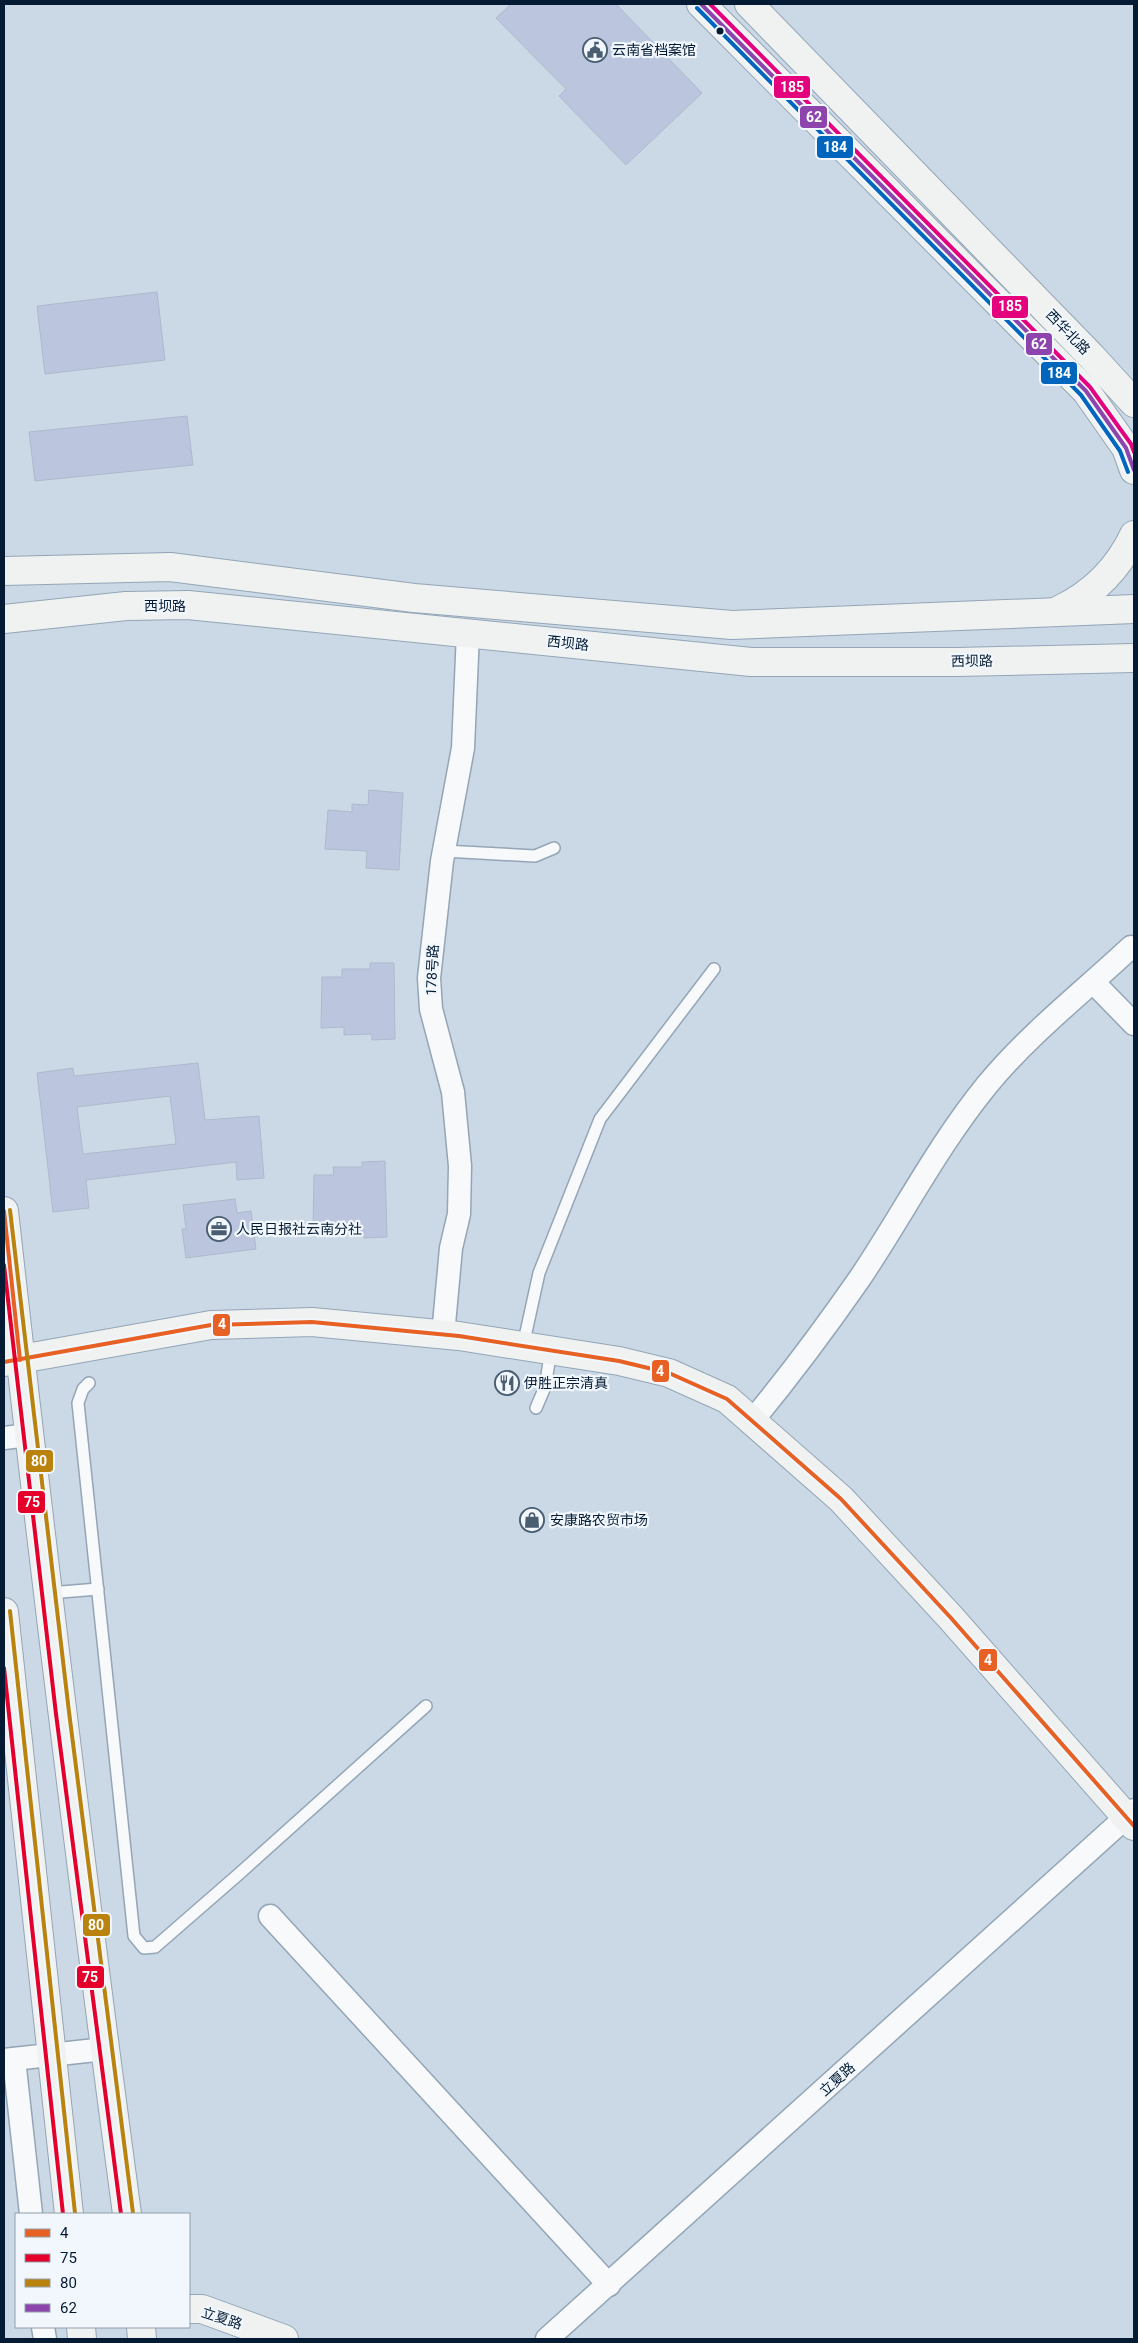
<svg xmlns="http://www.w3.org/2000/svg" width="1138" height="2343" font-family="Roboto,'Noto Sans SC',sans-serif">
<rect width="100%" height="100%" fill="#cbd9e7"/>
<g fill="#bbc6de" stroke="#aeb9cd" fill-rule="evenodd">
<path d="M511 4H616L702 93 626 165 559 96 566 89 496 18Z"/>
<path d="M157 292 165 360 45 374 37 306Z"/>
<path d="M187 416 193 465 35 481 29 432Z"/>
<path d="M369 790 403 793 399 870 366 868 367 851 325 849 328 810 352 812V804L368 805Z"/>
<path d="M370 963H394L395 1039 372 1040V1034L344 1035V1027L321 1028 322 977H342V969H370Z"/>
<path d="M198 1063 205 1120 259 1116 264 1178 237 1180 236 1162 86 1180 89 1208 53 1212 37 1073 73 1068 74 1076ZM170 1096 176 1144 83 1154 77 1107Z"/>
<path d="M385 1161 387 1237 364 1238V1232L335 1233V1226H313L314 1175H334L333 1167H362V1162Z"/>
<path d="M235 1199 237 1213 251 1211 256 1249 186 1258 182 1229H186L183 1205Z"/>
</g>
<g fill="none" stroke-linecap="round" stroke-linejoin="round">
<defs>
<g id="lane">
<path d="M444 851 535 856 554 848"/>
<path d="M523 1346 539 1273 600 1119 714 969"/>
<path d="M89 1383 83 1389 78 1403 134 1936 144 1948 155 1947 240 1873 426 1706"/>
<path d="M536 1408 545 1387 551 1350"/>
<path d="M49 1593 98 1589"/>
</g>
<g id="street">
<path d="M1093 982 1134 1024"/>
<path d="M443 1335 451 1248 459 1214 460 1166 453 1092 431 1009 429 978 442 861 463 748 468 633"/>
<path d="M753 1420C791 1374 826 1327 860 1278 903 1214 938 1145 987 1085 1029 1034 1083 992 1131 947"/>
<path d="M4 1438 29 1435"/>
<path d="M270 1916 609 2285"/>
<path d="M14 2059 31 2214"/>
<path d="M4 2060 105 2049"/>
<path d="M43 2327 45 2339"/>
<path d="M547 2339 1134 1810"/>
</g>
<g id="secondary">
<path d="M701 4 1086 391 1126 448 1134 470"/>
<path d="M749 4 1092 357 1134 403"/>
<path d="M4 571 170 567 414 598 732 625 1134 609"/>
<path d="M1059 610C1093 594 1118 569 1134 535"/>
<path d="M4 619 126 606 188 605 751 662H957L1134 658"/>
<path d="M4 1211C41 1546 82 1880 127 2214"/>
<path d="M4 1362 211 1325 312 1322 459 1336 619 1361 669 1373 727 1399 841 1499 951 1618 1134 1826"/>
<path d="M4 1612 69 2214"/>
<path d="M189 2309H202L284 2339"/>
<path d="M81 2327 82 2339"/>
<path d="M141 2327 142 2339"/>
</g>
</defs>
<use href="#lane" stroke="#93a5b6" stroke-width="14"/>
<use href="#street" stroke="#93a5b6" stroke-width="25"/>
<use href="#secondary" stroke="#93a5b6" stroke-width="30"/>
<use href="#lane" stroke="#f7f9fb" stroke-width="11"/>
<use href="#street" stroke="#f7f9fb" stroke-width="22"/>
<use href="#secondary" stroke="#eff2f0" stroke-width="28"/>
<defs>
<g id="bus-1">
<path d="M4 1211 20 1360"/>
<path d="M4 1362 211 1325 312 1322 459 1336 619 1361 669 1373 727 1399 841 1499 951 1618 1134 1826"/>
</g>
<g id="bus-2">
<path d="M4 1265 56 1714 121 2214"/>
<path d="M4 1668 63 2214"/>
</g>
<g id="bus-3">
<path d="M10 1210 69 1712 133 2213"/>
<path d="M10 1611 75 2213"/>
</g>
<path id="bus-4" d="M701 4 1086 391 1126 448 1134 470"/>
<path id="bus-5" d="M697 8 1081 395 1120 451 1128 472"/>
<path id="bus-6" d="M710 4 1090 387 1131 444 1134 452"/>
</defs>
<use href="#bus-1" stroke="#f1f7fd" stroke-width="8"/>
<use href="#bus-2" stroke="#f1f7fd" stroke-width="8"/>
<use href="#bus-3" stroke="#f1f7fd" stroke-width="8"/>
<use href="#bus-4" stroke="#f1f7fd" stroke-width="8"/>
<use href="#bus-5" stroke="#f1f7fd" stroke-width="8"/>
<use href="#bus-6" stroke="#f1f7fd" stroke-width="8"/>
<use href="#bus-1" stroke="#e66123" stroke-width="4"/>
<use href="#bus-2" stroke="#e4002b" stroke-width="4"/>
<use href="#bus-3" stroke="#ba830d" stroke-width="4"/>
<use href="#bus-4" stroke="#8e44ad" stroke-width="4"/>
<use href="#bus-5" stroke="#0065bd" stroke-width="4"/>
<use href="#bus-6" stroke="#e5007d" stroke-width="4"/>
</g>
<defs>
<symbol id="civic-ring" viewBox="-11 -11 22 22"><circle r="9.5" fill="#f1f7fd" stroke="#4a5e72" stroke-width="1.5"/><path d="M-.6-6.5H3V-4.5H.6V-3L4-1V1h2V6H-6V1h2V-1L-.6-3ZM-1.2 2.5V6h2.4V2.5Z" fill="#4a5e72"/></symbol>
<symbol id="office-ring" viewBox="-11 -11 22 22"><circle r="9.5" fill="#f1f7fd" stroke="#4a5e72" stroke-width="1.5"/><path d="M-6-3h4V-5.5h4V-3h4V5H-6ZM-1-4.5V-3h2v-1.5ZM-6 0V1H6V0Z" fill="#4a5e72"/></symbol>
<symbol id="restaurant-ring" viewBox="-11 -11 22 22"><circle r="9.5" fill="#f1f7fd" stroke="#4a5e72" stroke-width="1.5"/><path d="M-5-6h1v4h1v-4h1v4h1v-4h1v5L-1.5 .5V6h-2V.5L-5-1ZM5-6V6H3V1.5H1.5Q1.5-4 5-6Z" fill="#4a5e72"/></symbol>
<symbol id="shop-ring" viewBox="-11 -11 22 22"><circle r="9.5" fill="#f1f7fd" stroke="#4a5e72" stroke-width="1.5"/><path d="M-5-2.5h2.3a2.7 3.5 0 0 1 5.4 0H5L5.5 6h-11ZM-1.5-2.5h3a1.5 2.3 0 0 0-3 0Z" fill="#4a5e72"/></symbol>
</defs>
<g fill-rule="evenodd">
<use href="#civic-ring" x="581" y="36" width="28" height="28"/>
<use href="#office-ring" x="205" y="1215" width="28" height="28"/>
<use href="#restaurant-ring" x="493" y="1369" width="28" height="28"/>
<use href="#shop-ring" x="518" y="1506" width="28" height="28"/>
</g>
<circle fill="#041b33" stroke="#f1f7fd" stroke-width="2" cx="720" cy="31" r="4.5"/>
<g text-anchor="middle" stroke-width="4.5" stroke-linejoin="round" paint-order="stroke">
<g font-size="14" fill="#041b33" stroke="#f1f7fd" text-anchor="start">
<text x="612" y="55">云南省档案馆</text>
<text x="236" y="1234">人民日报社云南分社</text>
<text x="524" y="1388">伊胜正宗清真</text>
<text x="550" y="1525">安康路农贸市场</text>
</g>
<g font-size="14" fill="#041b33" stroke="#f1f7fd">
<text transform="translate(1068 332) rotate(46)" y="5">西华北路</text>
<text x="165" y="611">西坝路</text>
<text transform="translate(568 643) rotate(6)" y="5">西坝路</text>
<text transform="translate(972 661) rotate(-1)" y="5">西坝路</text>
<text transform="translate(432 970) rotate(-87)" y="5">178号路</text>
<text transform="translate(837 2079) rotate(-42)" y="5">立夏路</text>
<text transform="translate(222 2318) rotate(18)" y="5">立夏路</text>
</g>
</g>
<g stroke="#f1f7fd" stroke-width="2">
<rect x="773" y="75" width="38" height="24" rx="5" fill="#e5007d"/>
<rect x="799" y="105" width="29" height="24" rx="5" fill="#8e44ad"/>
<rect x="816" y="135" width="38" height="24" rx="5" fill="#0065bd"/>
<rect x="991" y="295" width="38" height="24" rx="5" fill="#e5007d"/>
<rect x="1025" y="332" width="28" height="24" rx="5" fill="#8e44ad"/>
<rect x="1040" y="361" width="38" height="24" rx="5" fill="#0065bd"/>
<rect x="212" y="1313" width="19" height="24" rx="5" fill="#e66123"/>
<rect x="651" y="1359" width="19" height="24" rx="5" fill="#e66123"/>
<rect x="25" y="1449" width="29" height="24" rx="5" fill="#ba830d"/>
<rect x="17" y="1490" width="29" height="24" rx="5" fill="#e4002b"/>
<rect x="978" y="1648" width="20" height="24" rx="5" fill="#e66123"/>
<rect x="82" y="1913" width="29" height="24" rx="5" fill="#ba830d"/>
<rect x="76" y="1965" width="29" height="24" rx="5" fill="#e4002b"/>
</g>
<g font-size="14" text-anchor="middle" font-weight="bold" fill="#fff">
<text x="792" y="92">185</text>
<text x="814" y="122">62</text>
<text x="835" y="152">184</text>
<text x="1010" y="311">185</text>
<text x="1039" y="349">62</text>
<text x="1059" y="378">184</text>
<text x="222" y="1329">4</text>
<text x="660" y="1376">4</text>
<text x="39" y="1466">80</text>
<text x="32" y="1507">75</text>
<text x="988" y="1665">4</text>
<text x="96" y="1930">80</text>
<text x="90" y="1982">75</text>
</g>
<rect width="1138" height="2343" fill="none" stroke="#041b33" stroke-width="10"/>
<rect x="15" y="2213" width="175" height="115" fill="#f1f7fd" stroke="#929fac"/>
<rect x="25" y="2229" width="25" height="8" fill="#e66123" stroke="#929fac"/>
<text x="60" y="2238" font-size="15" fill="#041b33">4</text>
<rect x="25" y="2254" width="25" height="8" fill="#e4002b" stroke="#929fac"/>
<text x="60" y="2263" font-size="15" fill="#041b33">75</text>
<rect x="25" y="2279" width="25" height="8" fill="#ba830d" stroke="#929fac"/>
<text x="60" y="2288" font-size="15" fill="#041b33">80</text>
<rect x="25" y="2304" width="25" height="8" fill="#8e44ad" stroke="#929fac"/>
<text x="60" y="2313" font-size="15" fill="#041b33">62</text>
</svg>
